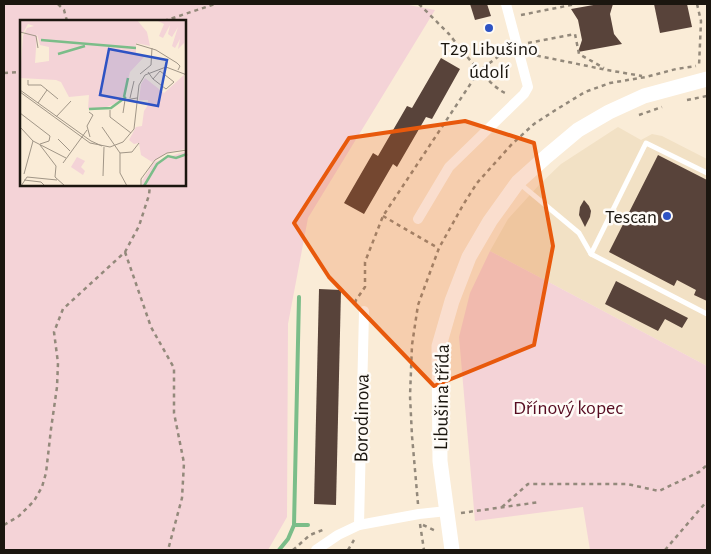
<svg xmlns="http://www.w3.org/2000/svg" width="711" height="554" font-family="'Alegreya Sans',sans-serif">
<rect width="100%" height="100%" fill="#faecd7"/>
<path fill="#f2e1c5" d="M618 127 641 140 652 134 662 136 707 159V366L490 251 508 219 539 185 561 164Z"/>
<g fill="#f4d3d7" fill-rule="evenodd">
<path d="M4 4H404L435 10 308 218 288 324 287 517 268 550H4ZM21 21H185V185H21Z"/>
<path d="M490 251 707 366V550H590L583 507 475 521 459 337 470 293Z"/>
</g>
<g fill="none" stroke-linecap="round" stroke-linejoin="round">
<g stroke="#7bbd89" stroke-width="4">
<path d="M294 525 299 297"/>
<path d="M279 550 288 539 294 525H308"/>
</g>
</g>
<g fill="#58433a">
<path d="M470 4H487L491 16 475 20Z"/>
<path d="M599 4H613L610 14 614 34 622 44 578 52 582 40 578 20 571 9Z"/>
<path d="M654 4H687L692 27 660 33Z"/>
<path d="M441 58 460 69 432 119 426 117 397 167 393 164 364 214 344 203 373 153 378 156 407 106 412 108Z"/>
<path d="M658 155 707 180V301L694 295 696 290 677 280 674 286 609 252Z"/>
<path d="M584 200 589 206 591 211 590 217 585 227 579 215 580 207Z"/>
<path d="M616 281 688 318 682 328 665 319 658 331 605 304Z"/>
<path d="M319 289 341 290 336 505 314 504Z"/>
</g>
<g fill="none" stroke-linecap="round" stroke-linejoin="round">
<g stroke="#93897b" stroke-width="2.5" stroke-dasharray="4 4" stroke-linecap="butt">
<path d="M58 4 64 10 67 21"/>
<path d="M419 4C429 14 439 24 449 34 460 48 493 91 508 94"/>
<path d="M697 4 701 21 699 66"/>
<path d="M521 15 576 4"/>
<path d="M164 21 215 4"/>
<path d="M528 43 575 34 579 54 604 68"/>
<path d="M529 54 607 70 642 76"/>
<path d="M4 73 21 72"/>
<path d="M687 100 707 96"/>
<path d="M639 115 662 107"/>
<path d="M383 216 438 248"/>
<path d="M125 252 151 327 174 368V413L184 463 182 498 168 550"/>
<path d="M355 303 356 300 365 287V262L383 216 479 71 507 50"/>
<path d="M418 504 412 436 410 396 412 345 418 305 439 248 463 205 477 183 512 144 534 124 554 111 585 92 610 83 646 77 676 69 696 66"/>
<path d="M502 507 528 484H627L659 491 699 472 707 465"/>
<path d="M461 513 540 502"/>
<path d="M420 524 424 550"/>
<path d="M4 525 19 516 34 501 42 487 46 473 51 429 57 387 58 363 54 332 63 309 125 252 139 226 149 195 150 185"/>
<path d="M423 525 436 531"/>
<path d="M293 550 310 535 325 529"/>
<path d="M348 550 354 540"/>
<path d="M665 550 707 501"/>
</g>
<g stroke="#fff" stroke-width="5">
<path d="M519 183 579 233 591 254 707 314"/>
<path d="M591 254 646 143 707 173"/>
</g>
<g stroke="#fff" stroke-width="10">
<path d="M418 219 449 167 524 94 528 87 506 4"/>
<path d="M359 525 364 311"/>
<path d="M316 550 338 535 359 525 419 514 447 511"/>
</g>
<path stroke="#fff" stroke-width="15" d="M452 550 440 461 439 346 452 301 469 257 490 221 518 182 547 156 578 130 609 112 644 96 707 79"/>
</g>
<path fill="#e8590c" fill-opacity="0.2" stroke="#e8590c" stroke-width="4" stroke-linejoin="round" d="M465 121 534 143 553 246 534 345 434 386 329 277 294 223 349 138Z"/>
<g fill="#2e53c3" stroke="#fefbf7" stroke-width="2">
<circle cx="489" cy="28" r="5"/>
<circle cx="667" cy="216" r="5"/>
</g>
<g text-anchor="middle" stroke-width="5" stroke-linejoin="round" paint-order="stroke">
<g font-size="20" fill="#1b160f" stroke="#fefbf7">
<text x="489" y="55">T29 Libušino<tspan x="489" dy="23">údolí</tspan></text>
<text x="657" y="223" text-anchor="end">Tescan</text>
</g>
<g font-size="20" fill="#1b160f" stroke="#fefbf7">
<text transform="translate(441 397) rotate(-89)" y="7">Libušina třída</text>
<text transform="translate(361 418) rotate(-89)" y="7">Borodinova</text>
</g>
<g font-size="20" fill="#560c21" stroke="#fefbf7">
<text x="568" y="414">Dřínový kopec</text>
</g>
</g>
<g transform="translate(20 20)">
<rect width="166" height="166" fill="#faecd7"/>
<path d="M0 0H117L127 12 130 26 116 23V33L124 37 110 52 104 76 99 82 82 89H68L69 75 49 77 41 62 36 60 0 58 3 16 7 8 14 6 8 4 3 13 0 12ZM17 14 20 25 29 27V41L15 43ZM136 0H166L164 32V23L158 29 160 19 155 28 152 26 158 7 152 17 148 14 150 5 143 18 139 16 144 4ZM164 55 166 129 149 132 132 142 121 135 119 123 114 124 109 120 116 107 122 106 124 91 128 85V80H119L121 64 125 58 144 73ZM166 131V166H122V161L134 142ZM57 137 65 141 61 147 65 151 63 155 51 147Z" fill="#f4d3d7" fill-rule="evenodd"/>
<path fill="none" stroke="#7bbd89" stroke-width="2.5" d="M21 20 116 28M38 34 65 26M104 77 108 58M69 89 91 88 106 77M124 166 137 144 148 136 156 138 167 134"/>
<path fill="none" stroke="#a19687" stroke-width="1" d="M0 12 16 16 18 28M116 24 136 30 157 43 160 46 158 50M128 52 133 59 146 69 154 62 140 51 133 59M120 54 131 45 132 28M8 60V65H21L38 79M0 70 71 121 82 126M0 72 70 123 90 127 103 122 114 109 119 65 125 55 146 47 167 55M110 78 114 61M18 83 27 70M90 90V97L111 113M69 92 73 95 67 106 70 117M0 93 30 116 29 121 20 124M103 93 105 80 117 78M36 97 51 81M82 107 100 133V153L107 166M1 108 13 121 46 138M38 119 50 131M20 125 36 146 35 157 45 166M100 133 112 132 119 123M43 143 67 110M4 154 13 121M83 156 84 127M4 160 21 162 25 166M1 166 7 157 37 160M121 166V159L135 140 147 133 167 130"/>
<path fill="#2e53c3" fill-opacity="0.15" stroke="#2e53c3" stroke-width="2.5" d="M89 29 147 40 138 86 80 75Z"/>
<rect width="166" height="166" fill="none" stroke="#1b160f" stroke-width="2.5"/>
</g>
<rect width="711" height="554" fill="none" stroke="#1b160f" stroke-width="10"/>
</svg>
